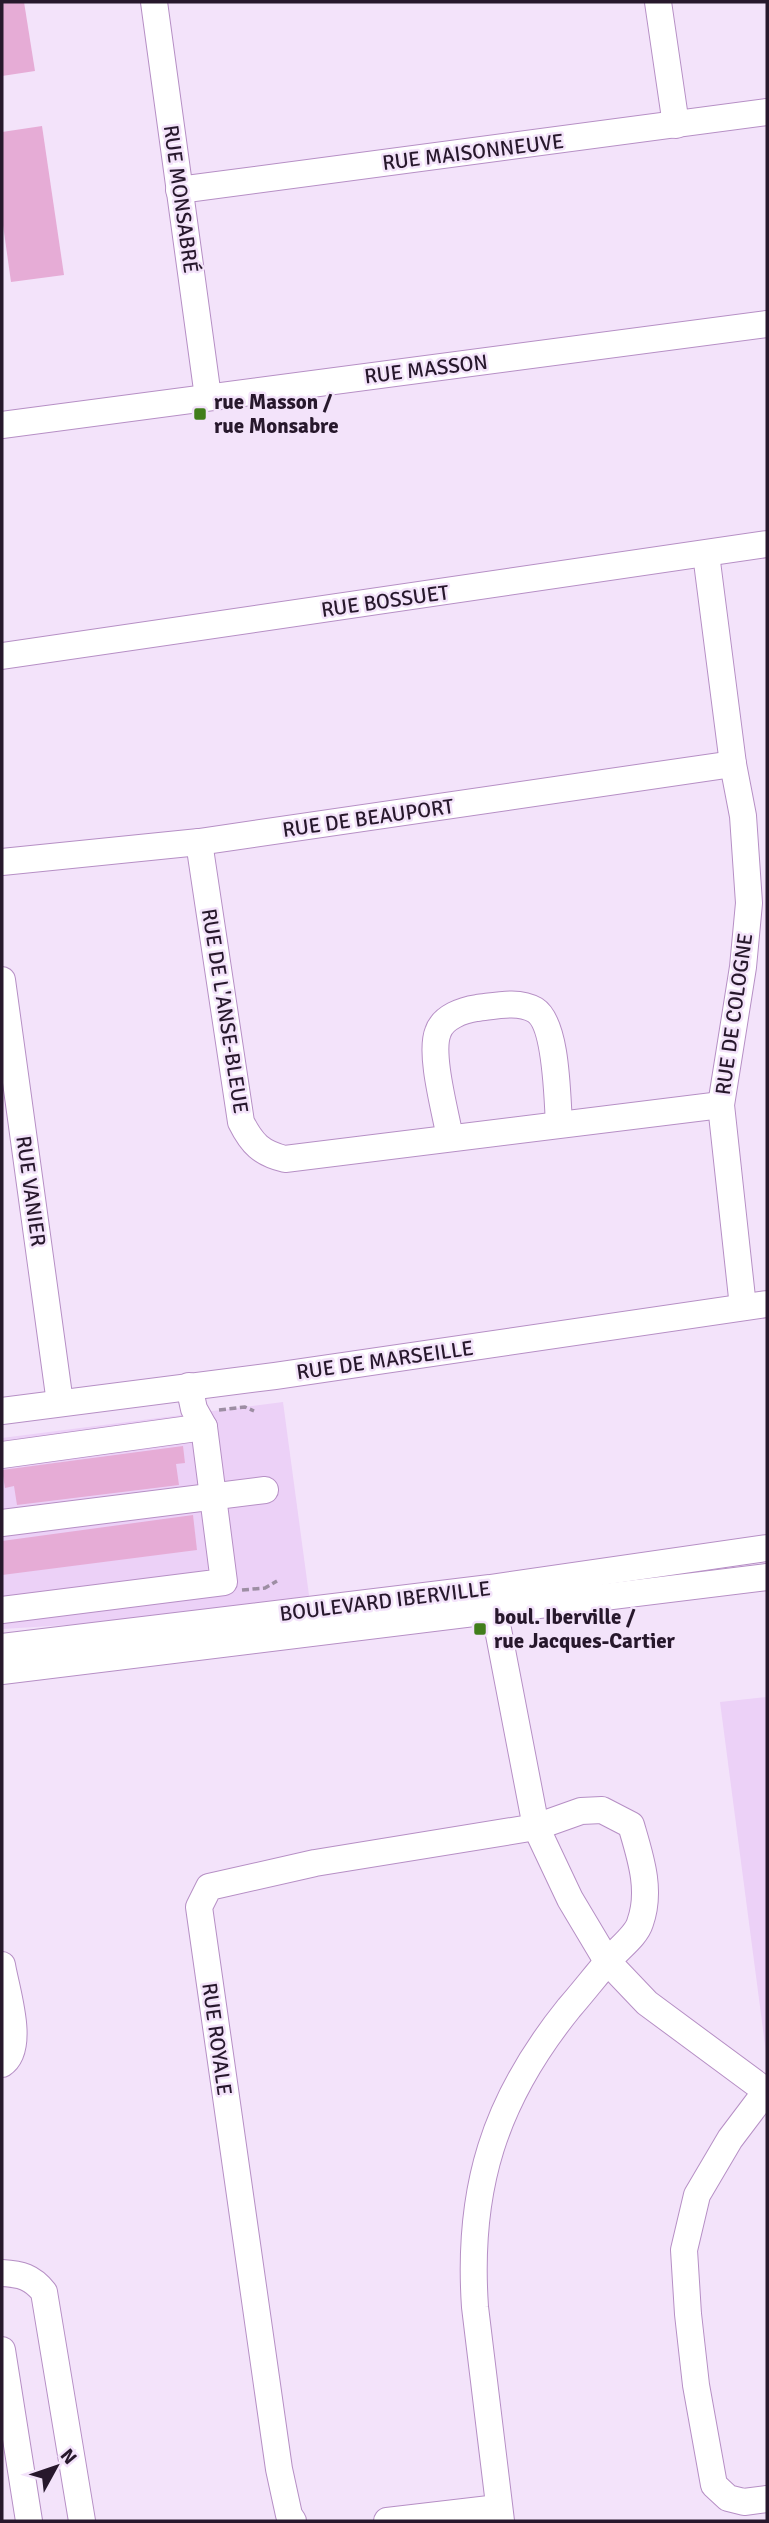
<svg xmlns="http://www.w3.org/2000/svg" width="769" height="2523" font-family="Signika,sans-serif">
<rect width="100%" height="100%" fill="#f3e3fa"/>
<g fill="#ecd1f7">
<path d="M283 1402 311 1610 2 1629V1438Z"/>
<path d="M767 1697V2060L720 1702Z"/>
</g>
<g fill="#e6acd6">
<path d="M2 2H24L35 71 2 76Z"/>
<path d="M42 126 64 275 11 282 2 218V132Z"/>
<path d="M183 1446 185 1463 176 1464 179 1485 17 1505 14 1486 5 1488 2 1470Z"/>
<path d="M193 1515 197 1550 2 1575V1541Z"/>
</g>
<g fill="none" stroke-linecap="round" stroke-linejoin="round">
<defs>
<g id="minor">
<path d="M154 2 208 397"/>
<path d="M658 2 676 125"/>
<path d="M179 190 767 112"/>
<path d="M2 425 767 324"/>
<path d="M706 554 733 764 743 816 749 903 743 967 721 1105 743 1307"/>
<path d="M2 656 767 544"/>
<path d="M199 842 241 1122C252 1144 261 1153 285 1159L721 1105"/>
<path d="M2 862 199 842 733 764"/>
<path d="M2 980 60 1403"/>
<path d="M450 1138C446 1114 429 1054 438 1032 443 1017 463 1010 477 1008 495 1006 518 1000 535 1010 557 1024 557 1097 559 1123"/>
<path d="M2 1411 275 1376 767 1304"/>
<path d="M2 1455 204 1427"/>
<path d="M2 1523 265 1490"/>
<path d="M491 1593 536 1827 570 1899 607 1961 647 2003 766 2091"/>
<path d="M2 1610 224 1582 204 1427 194 1409 189 1386"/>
<path d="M2 1647 490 1588 767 1548"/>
<path d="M2 1671 767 1577"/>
<path d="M2 1965C6 1990 26 2048 2 2064"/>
<path d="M767 2090 730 2139 697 2195 684 2250 688 2314 696 2385 714 2485 728 2498 744 2502 767 2499"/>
<path d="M2 2273C21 2274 32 2277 44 2292L82 2521"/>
<path d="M2 2350 29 2521"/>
<path d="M293 2521 289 2515 279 2469 199 1907 209 1887 315 1863 536 1827 581 1811 602 1810 631 1825C640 1856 652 1890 640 1923 636 1936 619 1948 610 1959 596 1975 583 1992 569 2008 494 2101 467 2189 475 2307L501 2521"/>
<path d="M387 2521 498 2508"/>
</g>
</defs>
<use href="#minor" stroke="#b68fc5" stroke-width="28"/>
<g stroke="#9d8ea3" stroke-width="3.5" stroke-dasharray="7 3.5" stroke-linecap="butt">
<path d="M219 1410 245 1407 254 1411"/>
<path d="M242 1590 265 1588 277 1581"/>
</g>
<use href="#minor" stroke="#fff" stroke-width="26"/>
</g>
<g fill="#417e1b" stroke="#f3e3fa" stroke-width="2.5">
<rect x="193" y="407" width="14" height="14" rx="3.5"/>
<rect x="473" y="1622" width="14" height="14" rx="3.5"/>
</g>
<g text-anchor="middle" stroke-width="5" stroke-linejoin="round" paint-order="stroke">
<g font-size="21" fill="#27182c" stroke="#f3e3fa">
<text transform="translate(473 152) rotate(-7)" y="7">RUE MAISONNEUVE</text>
<text transform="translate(181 199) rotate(82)" y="7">RUE MONSABRÉ</text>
<text transform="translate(426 369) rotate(-7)" y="7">RUE MASSON</text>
<text transform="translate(385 601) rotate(-8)" y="7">RUE BOSSUET</text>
<text transform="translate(368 818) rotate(-8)" y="7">RUE DE BEAUPORT</text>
<text transform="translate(225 1011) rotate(81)" y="7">RUE DE L'ANSE-BLEUE</text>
<text transform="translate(734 1014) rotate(-82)" y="7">RUE DE COLOGNE</text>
<text transform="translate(31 1191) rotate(82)" y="7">RUE VANIER</text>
<text transform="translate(385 1360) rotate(-8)" y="7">RUE DE MARSEILLE</text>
<text transform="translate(385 1601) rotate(-7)" y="7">BOULEVARD IBERVILLE</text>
<text transform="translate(217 2039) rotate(82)" y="7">RUE ROYALE</text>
</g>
<g font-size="21" font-weight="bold" fill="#27182c" stroke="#f3e3fa" text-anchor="start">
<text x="214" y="409">rue Masson /<tspan x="214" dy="24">rue Monsabre</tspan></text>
<text x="494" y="1624">boul. Iberville /<tspan x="494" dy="24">rue Jacques-Cartier</tspan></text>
</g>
</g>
<rect width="769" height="2523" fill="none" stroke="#27182c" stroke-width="7"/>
<g transform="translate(56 2467) rotate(50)" stroke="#f3e3fa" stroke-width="5" paint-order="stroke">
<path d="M0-5L12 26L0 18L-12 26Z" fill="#27182c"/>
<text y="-10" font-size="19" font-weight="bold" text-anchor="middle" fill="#27182c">N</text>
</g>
</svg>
